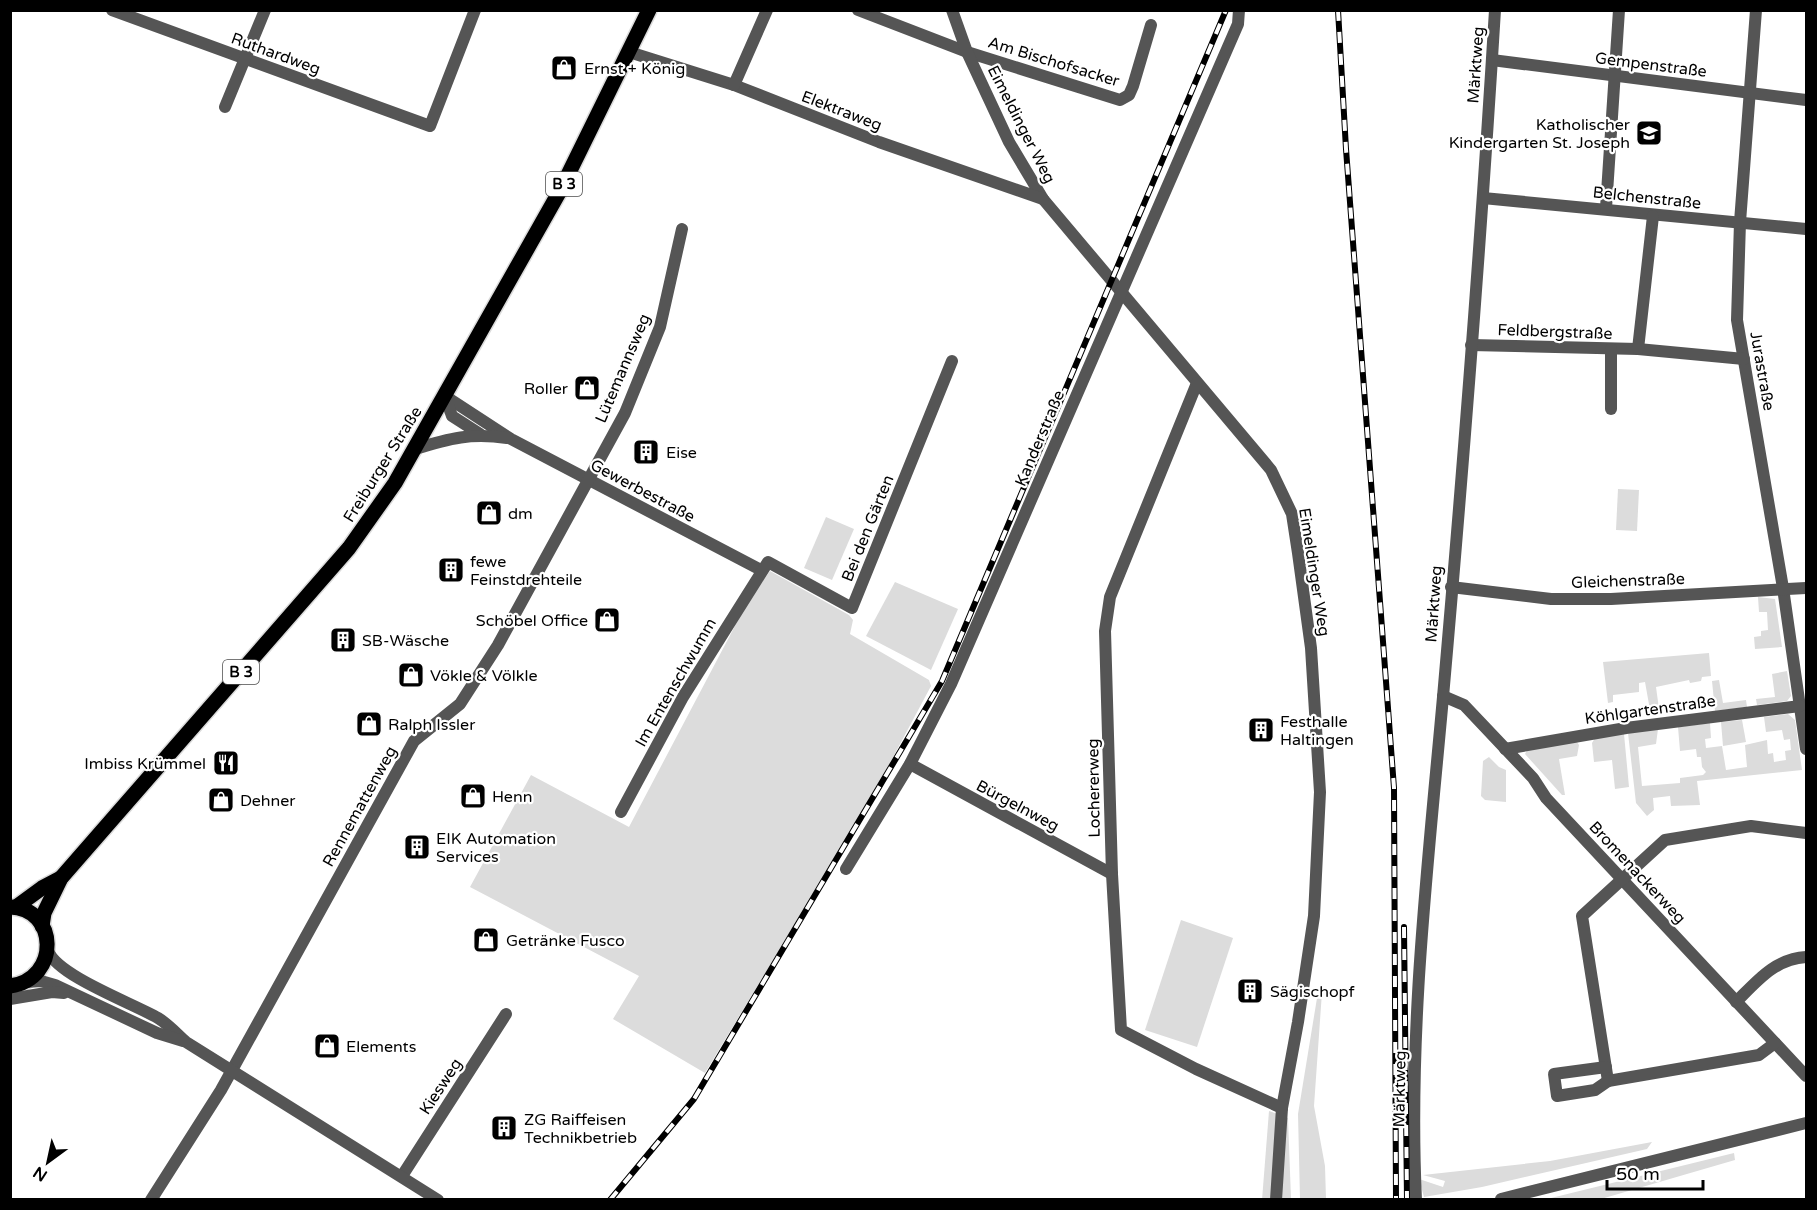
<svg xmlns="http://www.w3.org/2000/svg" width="1817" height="1210" font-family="'Varela Round',sans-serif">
<rect width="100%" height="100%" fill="#fff"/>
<g fill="#dcdcdc">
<path d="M1618 489 1639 490 1637 531 1616 530Z"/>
<path d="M826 517 854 529 832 580 804 568Z"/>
<path d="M770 571 849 615 853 620 850 634 929 680 931 686 875 791 705 1073 613 1019 639 976 470 887 531 775 629 827 746 605Z"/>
<path d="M895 582 958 609 931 670 866 636Z"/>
<path d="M1758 597 1775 599 1782 647 1755 649 1754 637 1761 636V631L1768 630 1767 612H1759Z"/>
<path d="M1709 653 1711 676 1702 677 1701 681 1690 683 1689 680 1656 687 1659 709 1650 710 1645 682 1639 683V692L1613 695V702L1608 703 1603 662Z"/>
<path d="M1787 671 1791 696 1787 701 1757 705 1756 699 1775 697 1772 674Z"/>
<path d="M1719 680 1723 703 1746 700 1747 707 1715 711 1712 681Z"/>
<path d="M1788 714 1795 720 1802 770 1697 781 1700 805 1671 806 1670 796 1653 798 1654 810 1647 816 1636 803 1628 733 1658 729 1656 744 1638 747 1642 786 1680 783V778L1703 775 1706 772 1702 767 1701 757H1697L1696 749 1680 751 1678 727 1710 723 1711 738 1705 739 1706 748 1722 746 1726 770 1747 767 1745 745 1767 740 1768 754 1773 753 1774 762 1786 760 1785 751 1791 750 1790 739 1784 740 1782 730 1766 732 1764 717Z"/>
<path d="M1742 720 1746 742 1723 746 1721 722Z"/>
<path d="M1624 734 1629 787 1615 789 1612 760 1594 762 1592 743 1595 738Z"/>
<path d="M1577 742 1579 745 1577 756 1559 759 1565 795H1562L1525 754 1528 748Z"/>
<path d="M1489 757 1499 767 1506 770V802L1485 800 1481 796 1483 761Z"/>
<path d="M1181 920 1233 938 1197 1047 1145 1030Z"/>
<path d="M1318 992H1322L1314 1106 1325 1166 1326 1199H1300L1298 1114Z"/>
<path d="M1269 1111 1288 1118 1291 1199 1262 1200Z"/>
<path d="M1652 1142 1647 1149 1482 1187 1424 1197 1419 1179 1443 1187 1445 1181 1423 1175 1550 1161Z"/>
<path d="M1734 1153 1735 1160 1601 1199H1547Z"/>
</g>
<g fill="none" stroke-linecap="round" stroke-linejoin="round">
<defs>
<g id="primary">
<path d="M10 907C58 908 61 979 10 986"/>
<path d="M16 907 42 888 61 878"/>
<path d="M42 926 44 913 61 878 349 548 395 483 561 189 649 10"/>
</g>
</defs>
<use href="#primary" stroke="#dbdbdb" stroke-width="18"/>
<g stroke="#555" stroke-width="12">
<path d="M112 10 430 126 475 10"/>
<path d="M858 10 967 52 1120 100 1129 95 1133 86 1151 25"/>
<path d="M952 10 967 52 1009 142 1043 199 1271 470 1292 514 1298 553 1311 648 1320 792 1314 916 1298 1022 1282 1108 1276 1200"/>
<path d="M1756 10 1740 222 1737 320 1783 588 1806 749"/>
<path d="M629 52 734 85 879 142 1043 199"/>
<path d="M1492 60 1806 100"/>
<path d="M734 85 767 10"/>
<path d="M225 107 265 10"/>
<path d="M1483 198 1806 229"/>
<path d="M1606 208 1619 10"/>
<path d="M1471 345 1638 349 1744 359"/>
<path d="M1611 349V409"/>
<path d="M1638 349 1653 216"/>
<path d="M1197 383 1110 597 1105 631 1112 874 1121 1030 1196 1069 1282 1108"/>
<path d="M445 396 511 439 761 570"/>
<path d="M445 396 452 416 480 434"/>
<path d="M415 449C450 438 471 433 507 438"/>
<path d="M1451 587 1551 599H1611L1806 588"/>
<path d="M1443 696 1464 705 1533 778 1546 798 1806 1076"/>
<path d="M1505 749 1626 728 1800 706"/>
<path d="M910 764 1112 874"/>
<path d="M621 812 683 697 768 562 852 608 952 361"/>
<path d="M846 869 910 764 951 684 1238 24 1239 10"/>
<path d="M1736 1002C1758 980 1775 959 1806 957"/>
<path d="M1775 1043 1759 1055 1608 1081 1582 916 1665 840 1751 826 1806 833"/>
<path d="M1606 1067 1554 1074 1557 1096 1595 1090 1608 1081"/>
<path d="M402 1176 506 1014"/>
<path d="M1501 1199 1806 1123"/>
<path d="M151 1200 221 1090 414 741 460 704 498 645 625 413 660 327 682 229"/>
<path d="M1416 1200C1408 1032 1428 864 1443 697 1463 469 1481 240 1495 10"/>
</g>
<g stroke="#555" stroke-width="12">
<path d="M48 951C58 976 132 1003 158 1018 168 1024 177 1034 186 1042L438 1200"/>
<path d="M26 982 41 981 55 985 157 1033 183 1041"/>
<path d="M10 999 52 992 64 993"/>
</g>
<use href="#primary" stroke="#000" stroke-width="15"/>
<defs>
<g id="rail">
<path d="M1338 10 1346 149 1394 788 1396 1200"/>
<path d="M1404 927 1407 1200"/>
<path d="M610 1200 694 1099 942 681 1226 10"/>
</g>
</defs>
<use href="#rail" stroke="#000" stroke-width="6"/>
<use href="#rail" stroke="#fff" stroke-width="4" stroke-dasharray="11" stroke-linecap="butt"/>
</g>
<defs>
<symbol id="shop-square" viewBox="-11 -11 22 22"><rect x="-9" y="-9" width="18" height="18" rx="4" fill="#000" stroke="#fff"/><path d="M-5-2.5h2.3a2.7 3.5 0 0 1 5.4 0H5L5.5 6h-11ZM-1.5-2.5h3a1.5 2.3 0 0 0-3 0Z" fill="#fff"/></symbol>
<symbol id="school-square" viewBox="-11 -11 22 22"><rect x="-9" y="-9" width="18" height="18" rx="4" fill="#000" stroke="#fff"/><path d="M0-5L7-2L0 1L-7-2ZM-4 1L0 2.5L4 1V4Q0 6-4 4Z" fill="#fff"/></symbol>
<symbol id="building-square" viewBox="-11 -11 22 22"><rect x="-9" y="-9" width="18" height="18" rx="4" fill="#000" stroke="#fff"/><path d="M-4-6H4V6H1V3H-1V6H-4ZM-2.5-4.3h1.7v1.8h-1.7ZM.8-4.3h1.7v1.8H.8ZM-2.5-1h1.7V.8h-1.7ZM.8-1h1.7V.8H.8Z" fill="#fff"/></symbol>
<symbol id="restaurant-square" viewBox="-11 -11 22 22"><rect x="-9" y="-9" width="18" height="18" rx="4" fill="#000" stroke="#fff"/><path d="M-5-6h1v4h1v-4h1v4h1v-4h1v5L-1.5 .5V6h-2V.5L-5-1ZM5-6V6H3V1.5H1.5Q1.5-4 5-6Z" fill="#fff"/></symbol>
</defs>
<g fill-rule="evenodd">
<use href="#shop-square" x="549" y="53" width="30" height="30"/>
<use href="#school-square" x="1634" y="118" width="30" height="30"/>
<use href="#shop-square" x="572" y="373" width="30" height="30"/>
<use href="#building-square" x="631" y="437" width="30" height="30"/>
<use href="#shop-square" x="474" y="498" width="30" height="30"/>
<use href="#building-square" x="436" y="555" width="30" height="30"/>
<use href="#shop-square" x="592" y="605" width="30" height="30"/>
<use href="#building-square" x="328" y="625" width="30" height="30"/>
<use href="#shop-square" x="396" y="660" width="30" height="30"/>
<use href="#shop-square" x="354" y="709" width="30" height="30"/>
<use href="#building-square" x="1246" y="715" width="30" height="30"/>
<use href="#restaurant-square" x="211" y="748" width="30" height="30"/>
<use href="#shop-square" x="458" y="781" width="30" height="30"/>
<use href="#shop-square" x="206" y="785" width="30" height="30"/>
<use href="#building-square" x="402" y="832" width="30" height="30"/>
<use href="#shop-square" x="471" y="925" width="30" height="30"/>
<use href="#building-square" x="1235" y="976" width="30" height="30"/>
<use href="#shop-square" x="312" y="1031" width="30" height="30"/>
<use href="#building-square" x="489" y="1113" width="30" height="30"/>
</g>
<g text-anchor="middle" stroke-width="4.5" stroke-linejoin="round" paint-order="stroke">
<g fill="#fff" stroke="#4c4c4c" stroke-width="1.5">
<rect x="546" y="172" width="36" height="24" rx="4.5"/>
<rect x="223" y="660" width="36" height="24" rx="4.5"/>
</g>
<g font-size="15" font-weight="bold" fill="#000">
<text x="564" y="189">B 3</text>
<text x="241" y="677">B 3</text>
</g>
<g font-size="16" fill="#000" stroke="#fff">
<text transform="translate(276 53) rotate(20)" y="6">Ruthardweg</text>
<text transform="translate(1054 61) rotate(17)" y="6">Am Bischofsacker</text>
<text transform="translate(1651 64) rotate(7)" y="6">Gempenstraße</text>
<text transform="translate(1475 65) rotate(-86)" y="6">Märktweg</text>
<text transform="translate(842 110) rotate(21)" y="6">Elektraweg</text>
<text transform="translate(1022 124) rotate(63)" y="6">Eimeldinger Weg</text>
<text transform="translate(1647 197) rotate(6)" y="6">Belchenstraße</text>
<text transform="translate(1555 331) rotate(2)" y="6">Feldbergstraße</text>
<text transform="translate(622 368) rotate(-67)" y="6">Lütemannsweg</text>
<text transform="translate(1763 371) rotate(80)" y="6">Jurastraße</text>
<text transform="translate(1039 438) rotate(-67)" y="6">Kanderstraße</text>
<text transform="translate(382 464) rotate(-58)" y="6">Freiburger Straße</text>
<text transform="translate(643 490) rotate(28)" y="6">Gewerbestraße</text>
<text transform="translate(867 528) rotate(-68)" y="6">Bei den Gärten</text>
<text transform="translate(1315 572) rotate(81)" y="6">Eimeldinger Weg</text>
<text transform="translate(1628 580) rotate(-2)" y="6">Gleichenstraße</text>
<text transform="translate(1433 604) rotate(-86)" y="6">Märktweg</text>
<text transform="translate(675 682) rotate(-60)" y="6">Im Entenschwumm</text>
<text transform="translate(1650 709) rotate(-8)" y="6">Köhlgartenstraße</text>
<text transform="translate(1093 788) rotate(-91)" y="6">Lochererweg</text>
<text transform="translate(1018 805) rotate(28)" y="6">Bürgelnweg</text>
<text transform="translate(359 806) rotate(-61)" y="6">Rennemattenweg</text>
<text transform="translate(1638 872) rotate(47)" y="6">Bromenackerweg</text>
<text transform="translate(440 1086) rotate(-57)" y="6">Kiesweg</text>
<text transform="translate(1399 1089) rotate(-89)" y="6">Märktweg</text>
</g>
<g font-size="16" fill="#000" stroke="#fff" text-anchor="start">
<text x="584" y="74">Ernst + König</text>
<text x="1630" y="130" text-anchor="end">Katholischer<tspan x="1630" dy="18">Kindergarten St. Joseph</tspan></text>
<text x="568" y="394" text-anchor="end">Roller</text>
<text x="666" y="458">Eise</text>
<text x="508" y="519">dm</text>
<text x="470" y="567">fewe<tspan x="470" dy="18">Feinstdrehteile</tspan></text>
<text x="588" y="626" text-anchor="end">Schöbel Office</text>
<text x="362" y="646">SB-Wäsche</text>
<text x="430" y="681">Vökle &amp; Völkle</text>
<text x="1280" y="727">Festhalle<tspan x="1280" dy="18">Haltingen</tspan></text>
<text x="388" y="730">Ralph Issler</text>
<text x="206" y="769" text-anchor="end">Imbiss Krümmel</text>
<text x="492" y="802">Henn</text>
<text x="240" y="806">Dehner</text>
<text x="436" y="844">EIK Automation<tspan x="436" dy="18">Services</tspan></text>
<text x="506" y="946">Getränke Fusco</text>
<text x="1270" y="997">Sägischopf</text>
<text x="346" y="1052">Elements</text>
<text x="524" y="1125">ZG Raiffeisen<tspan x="524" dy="18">Technikbetrieb</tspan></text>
</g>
</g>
<rect width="1817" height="1210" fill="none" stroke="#000000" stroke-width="24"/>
<g transform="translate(48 1162) rotate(213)" stroke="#ffffff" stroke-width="4.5" paint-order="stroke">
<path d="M0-4.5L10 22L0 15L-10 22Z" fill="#000000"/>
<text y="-9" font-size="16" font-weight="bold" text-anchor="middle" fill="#000000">N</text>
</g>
<path d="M1607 1180v9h96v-9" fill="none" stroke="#000000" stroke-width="3"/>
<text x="1616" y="1180" font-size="18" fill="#000000" stroke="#ffffff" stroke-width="4.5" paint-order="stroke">50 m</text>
</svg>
